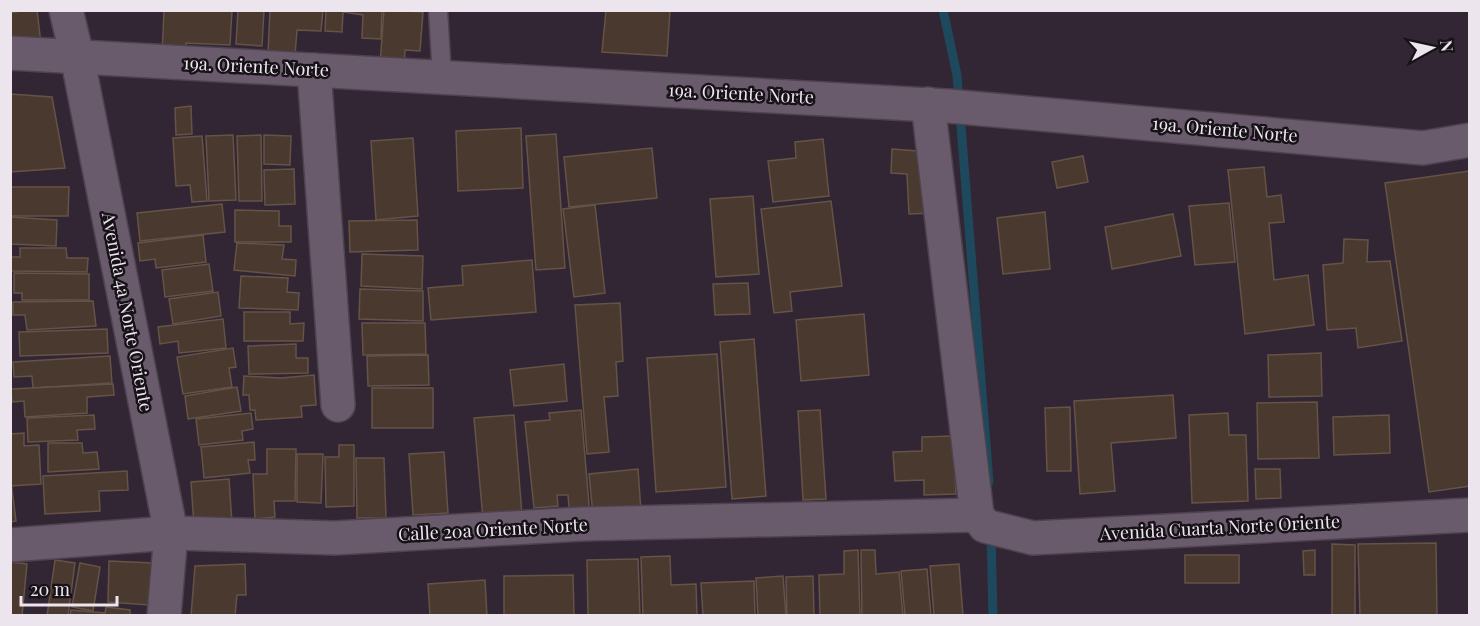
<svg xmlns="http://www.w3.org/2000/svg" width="1480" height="626" font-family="'Playfair Display',serif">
<rect width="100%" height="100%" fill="#322634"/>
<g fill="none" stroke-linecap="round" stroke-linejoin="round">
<g stroke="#1e485c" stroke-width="9">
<path d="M943 10 957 75 989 482"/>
<path d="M991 532 993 616"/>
</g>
</g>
<g fill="#4a392e" stroke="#655347" stroke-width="1.5">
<path d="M27 10H37L41 44 10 48V13Z"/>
<path d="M164 10H232L230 45 186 43 185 57 162 55Z"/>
<path d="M238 10H264L262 46 236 44Z"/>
<path d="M270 10H323L321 31 297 30 295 55 268 53Z"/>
<path d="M326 10H382L381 39 362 38 363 15 343 12 342 32 325 31Z"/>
<path d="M384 10 423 12 420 51 405 50 404 67 380 65Z"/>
<path d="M606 10H670L667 56 602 52Z"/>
<path d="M10 94 52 97 65 168 10 172Z"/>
<path d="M191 106 192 134 176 135 175 108Z"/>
<path d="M521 128 523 188 458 191 456 131Z"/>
<path d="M556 134 565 268 536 270 526 136Z"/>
<path d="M233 135 236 200 209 201 206 136Z"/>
<path d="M261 135 262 201H239L237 136Z"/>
<path d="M264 135 291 136 290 165 264 164Z"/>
<path d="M202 136 207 201 192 202 190 185 176 186 173 138Z"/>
<path d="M413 138 418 216 376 220 371 141Z"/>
<path d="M823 139 829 196 773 202 768 161 796 158 795 142Z"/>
<path d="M652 148 657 198 569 207 564 157Z"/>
<path d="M892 149 931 152 932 213 909 214 907 174 891 173Z"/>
<path d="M1083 156 1088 182 1057 188 1052 162Z"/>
<path d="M1264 167 1267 197 1281 195 1284 222 1269 223 1274 280 1308 275 1314 325 1245 334 1228 170Z"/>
<path d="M294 169 295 204 265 205 264 170Z"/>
<path d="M1469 171 1470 486 1429 492 1385 183Z"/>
<path d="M10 187H69L68 216H10Z"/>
<path d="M753 196 759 274 716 277 710 199Z"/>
<path d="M831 201 842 286 790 292 792 311 774 313 761 209Z"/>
<path d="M1229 203 1235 262 1195 265 1189 206Z"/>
<path d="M222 204 225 232 140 241 137 213Z"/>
<path d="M595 205 605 293 574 297 563 209Z"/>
<path d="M235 210 279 211V226H291V242H235Z"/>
<path d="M1045 212 1050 269 1003 274 997 218Z"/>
<path d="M1173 214 1181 256 1112 269 1105 227Z"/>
<path d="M10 217 57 220 56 246 10 244Z"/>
<path d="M417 220 418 250 350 252 349 221Z"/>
<path d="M203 235 206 262 156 268 155 259 140 261 138 243Z"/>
<path d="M1344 239 1368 240 1367 262 1390 261 1402 341 1358 348 1356 328 1327 330 1323 265 1343 263Z"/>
<path d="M237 243 284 245 282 259 296 260 295 276 234 270Z"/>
<path d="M20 248H66L67 258H88L87 272 10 271V257H20Z"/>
<path d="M362 254 423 256 422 289 361 286Z"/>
<path d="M532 260 536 312 431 320 428 288 463 285 462 266Z"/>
<path d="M209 264 213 291 165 297 162 270Z"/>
<path d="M14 273 89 274V300H22V293H14Z"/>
<path d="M241 276 288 278 287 292 299 293 298 310 239 308Z"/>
<path d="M748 283 750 314 715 315 713 284Z"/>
<path d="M360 289 423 291V321L359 319Z"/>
<path d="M218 292 221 316 173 324 169 299Z"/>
<path d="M93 301 96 326 27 330 25 315H13V302Z"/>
<path d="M620 303 623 361 616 362 618 396 604 397 609 452 587 454 575 305Z"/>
<path d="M244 312H290V324L304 323 303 341H244Z"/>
<path d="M864 314 869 375 801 381 796 320Z"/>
<path d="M223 319 226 348 179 353 178 341 160 344 158 327Z"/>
<path d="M362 323H425L426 354 363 355Z"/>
<path d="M107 329 108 353 20 356 19 332Z"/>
<path d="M754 339 766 496 732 499 720 342Z"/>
<path d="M296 344V358H308V373L249 374 248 346Z"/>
<path d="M233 348 236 367 229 368 232 387 183 394 177 357Z"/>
<path d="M1321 353 1322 396 1269 397 1268 355Z"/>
<path d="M717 354 726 487 656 492 647 358Z"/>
<path d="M428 355 429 385 368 386 367 356Z"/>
<path d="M110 356 112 383 33 388 32 376 14 377 13 362Z"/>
<path d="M564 364 567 401 514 406 510 370Z"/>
<path d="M314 375 316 405 301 406 302 417 256 420 255 410H250L249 395H243L244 376 281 378Z"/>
<path d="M113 384 114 395 87 397V413L25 417 24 401 12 402 11 389Z"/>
<path d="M237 387 241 411 188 419 185 396Z"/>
<rect x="372" y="388" width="61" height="40"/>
<path d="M1173 395 1176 438 1111 443 1115 491 1080 494 1074 401Z"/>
<path d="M1317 402 1319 458 1258 459 1257 403Z"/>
<path d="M1070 407 1071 471H1047L1045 408Z"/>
<path d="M581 410 590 516 570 518 568 495H557L558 506 534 508 525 422 550 420 549 413Z"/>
<path d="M820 410 826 499 803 500 798 411Z"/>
<path d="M251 413 253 429 242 431 243 440 199 445 196 419Z"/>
<path d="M1228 413 1229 435H1246L1248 501 1192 503 1189 415Z"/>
<path d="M94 415 95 429 77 430 78 440 28 442 27 418Z"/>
<path d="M514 415 522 515 483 519 474 418Z"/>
<path d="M1389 415 1390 453 1334 455 1333 417Z"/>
<path d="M24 433V446L39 445 41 484 10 486V434Z"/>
<path d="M953 436 956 494 924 495V480L895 481 893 452 922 451V437Z"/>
<path d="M254 442 255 460H248L250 473 204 478 201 447Z"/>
<path d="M48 443H82L83 453 97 452 99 469 48 472Z"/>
<path d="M339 445H354V506L326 507 325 457H339Z"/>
<path d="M267 449H296L295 501H274L275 517 255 519 253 474H267Z"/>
<path d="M444 452 448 513 413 515 409 454Z"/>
<path d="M297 454H323L321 503 297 502Z"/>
<path d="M356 458H384L386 518H357Z"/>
<path d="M638 469 641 511 593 515 589 474Z"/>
<path d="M1255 469H1280L1281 498 1256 499Z"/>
<path d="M127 471 128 490 99 491 100 511 45 514 43 476Z"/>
<path d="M10 473 16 521 10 522Z"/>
<path d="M229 479 232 523 194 526 191 482Z"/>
<path d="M1436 543 1437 616H1360L1358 544Z"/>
<path d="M1332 544 1355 545V616H1332Z"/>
<path d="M858 550 860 616H820L819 575 844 574V551Z"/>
<path d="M861 550H875L876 574 899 572 903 616H862Z"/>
<path d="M1315 550V575H1304L1303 551Z"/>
<rect x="1185" y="555" width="54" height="28"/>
<path d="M670 556 671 585 696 584 697 616H643L641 557Z"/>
<path d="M638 559 640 616H588L587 560Z"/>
<path d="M55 560 75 563 68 616H47Z"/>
<path d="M109 561 152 563 150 605 108 602Z"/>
<path d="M10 562 27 564 22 616H10Z"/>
<path d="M80 563 100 567 93 611 72 607Z"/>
<path d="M245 564 246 595H237L235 616H191L195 566Z"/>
<path d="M959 564 963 616H934L930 566Z"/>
<path d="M927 569 931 616H905L901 571Z"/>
<path d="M573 575 574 616H504V576Z"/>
<path d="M783 576 786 616H758L756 578Z"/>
<path d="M813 576 814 616H787L786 577Z"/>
<path d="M485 580 487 616H430L428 584Z"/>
<path d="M754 581 755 616H703L701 583Z"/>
<path d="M106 607 130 610V616H70L71 610 105 613Z"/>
</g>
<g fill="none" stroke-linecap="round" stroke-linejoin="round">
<defs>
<path id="lane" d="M438 10 442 77"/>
<g id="street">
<path d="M66 10 77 56 171 533 164 616"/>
<path d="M10 53 948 106 1423 148 1470 140"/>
<path d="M314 70 338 405"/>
<path d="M928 104 977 515"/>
<path d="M977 515 985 526 1033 538 1470 515"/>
<path d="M10 545 171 533 335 538 582 524 977 515"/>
</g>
</defs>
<use href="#lane" stroke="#4d424e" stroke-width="21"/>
<use href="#street" stroke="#4d424e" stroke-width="36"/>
<use href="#lane" stroke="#695b6b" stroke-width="18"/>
<use href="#street" stroke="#695b6b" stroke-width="33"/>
</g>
<g text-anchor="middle" stroke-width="5" stroke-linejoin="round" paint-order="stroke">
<g font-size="18" fill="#ede5ee" stroke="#171118">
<text transform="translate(256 67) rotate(3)" y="6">19a. Oriente Norte</text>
<text transform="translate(741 94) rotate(3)" y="6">19a. Oriente Norte</text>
<text transform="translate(1225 130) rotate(5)" y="6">19a. Oriente Norte</text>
<text transform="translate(127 312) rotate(79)" y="6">Avenida 4a Norte Oriente</text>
<text transform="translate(1220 528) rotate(-3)" y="6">Avenida Cuarta Norte Oriente</text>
<text transform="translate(493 530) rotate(-3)" y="6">Calle 20a Oriente Norte</text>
</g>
</g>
<rect width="1480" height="626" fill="none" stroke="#ede5ee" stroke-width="24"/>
<g transform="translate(1432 48) rotate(82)" stroke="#171118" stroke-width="4.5" paint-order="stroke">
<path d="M0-4.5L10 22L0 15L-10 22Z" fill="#ede5ee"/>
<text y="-9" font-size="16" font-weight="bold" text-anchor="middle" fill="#ede5ee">N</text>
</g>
<path d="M21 596v9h96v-9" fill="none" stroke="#ede5ee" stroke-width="3"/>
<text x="30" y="596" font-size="18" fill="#ede5ee" stroke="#171118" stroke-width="4.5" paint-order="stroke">20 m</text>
</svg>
